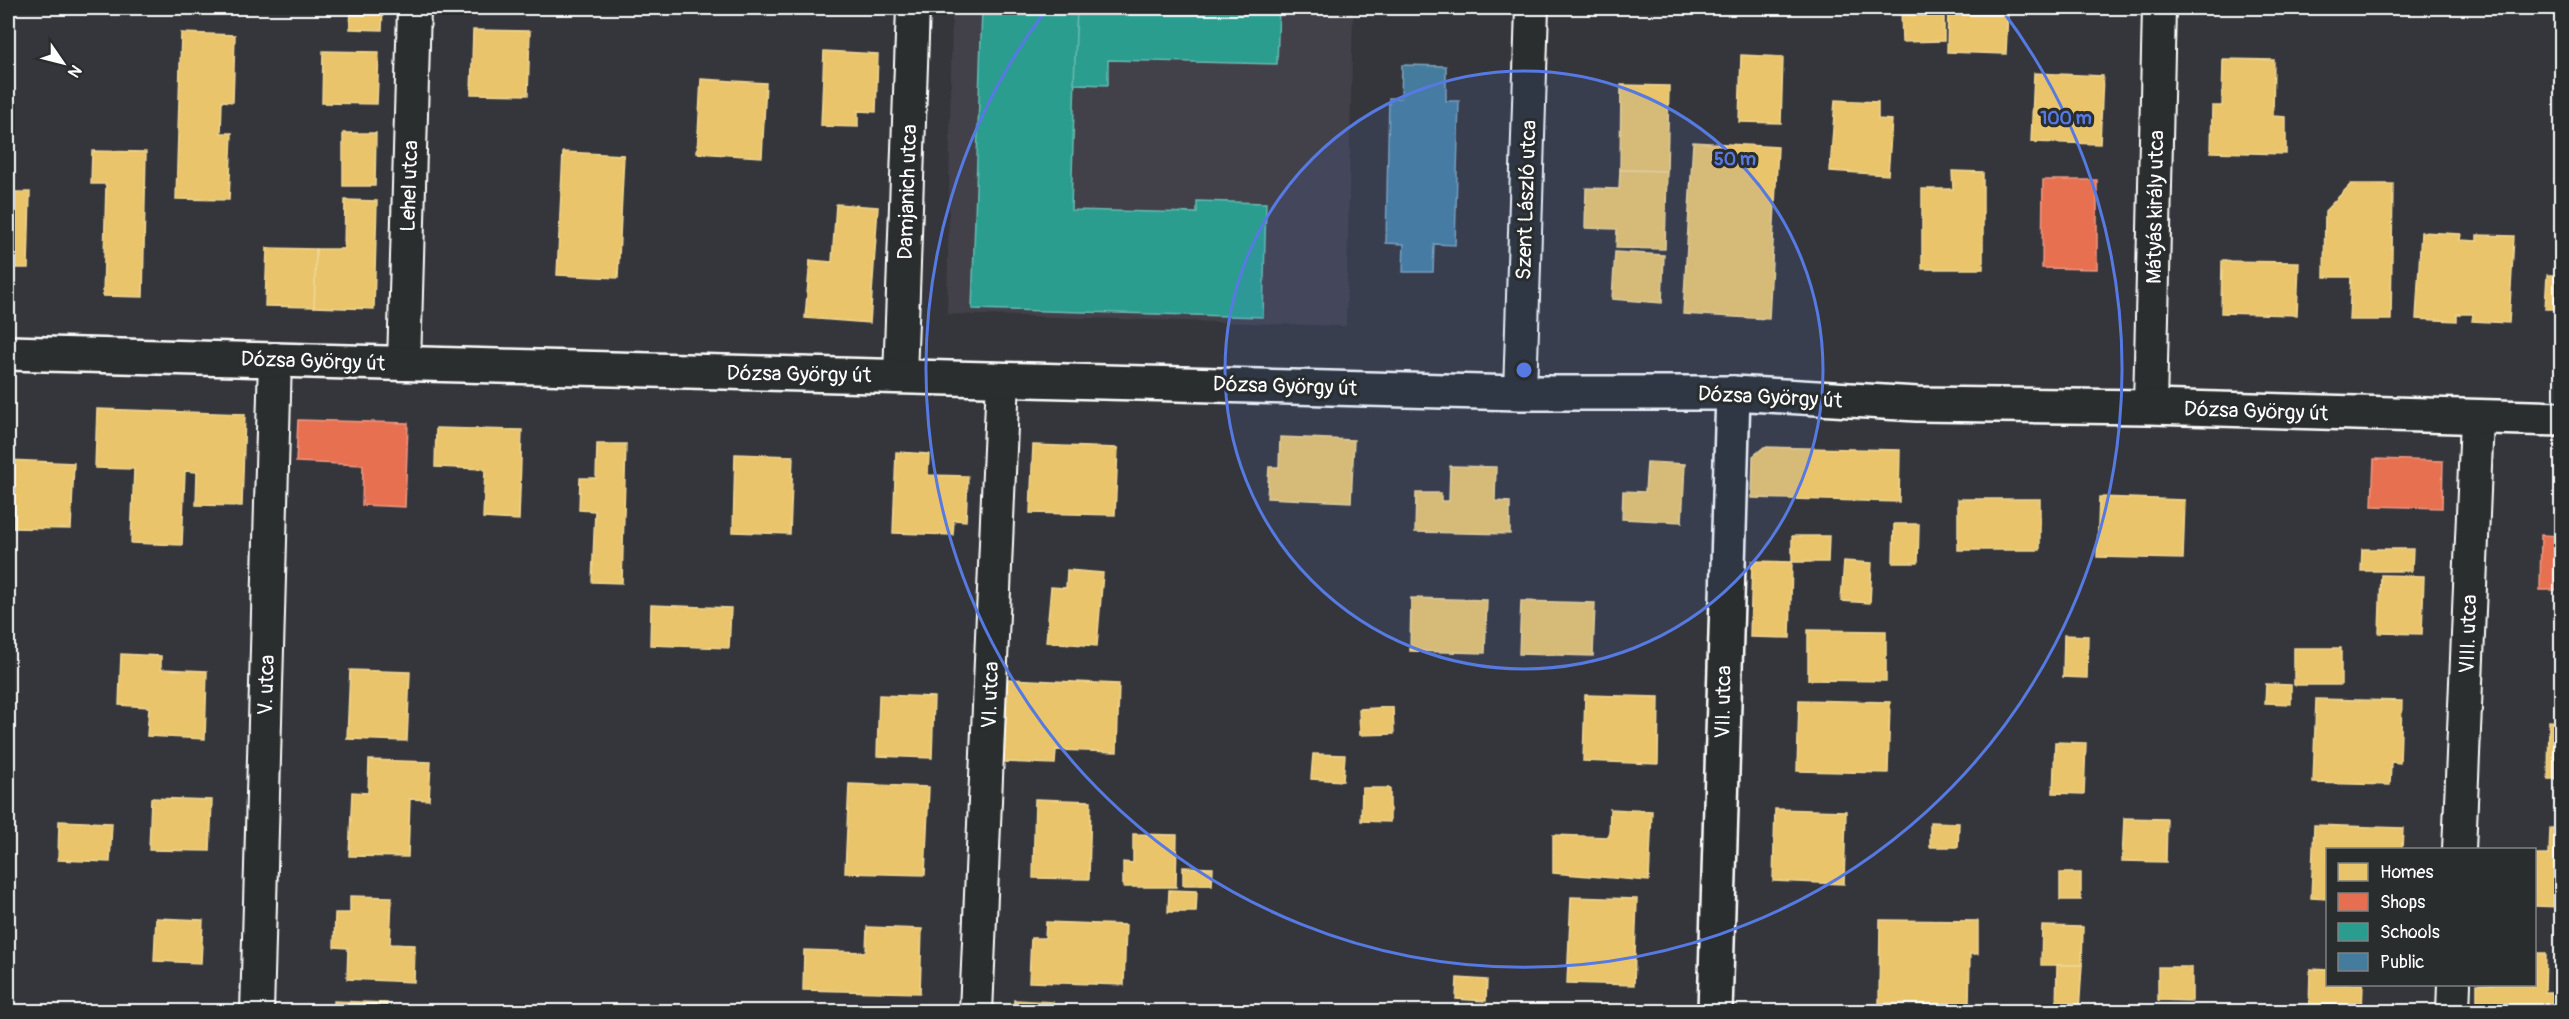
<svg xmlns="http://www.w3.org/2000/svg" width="2569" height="1019" font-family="Pangolin,sans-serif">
<rect width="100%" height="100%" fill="#35363b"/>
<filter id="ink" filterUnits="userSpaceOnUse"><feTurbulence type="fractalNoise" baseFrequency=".0167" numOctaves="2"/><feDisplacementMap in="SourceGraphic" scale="12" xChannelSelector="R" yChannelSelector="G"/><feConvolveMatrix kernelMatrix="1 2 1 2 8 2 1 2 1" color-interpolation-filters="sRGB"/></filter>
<g filter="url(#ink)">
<path fill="#42414a" d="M952 8H1353L1346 326 947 314Z"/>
<g fill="#e9c46a" stroke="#f0d697" stroke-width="1.5">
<path d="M351 8H383L382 30 350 29Z"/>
<path d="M1901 8H1944V41L1902 42Z"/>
<path d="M1948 8 2008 10 2006 54 1947 52Z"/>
<path d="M473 30 530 31 528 95 471 94Z"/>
<path d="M181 33 235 35 233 102 222 101 221 133H232L229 200 176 199Z"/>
<path d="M323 51 379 52 377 104 322 103Z"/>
<path d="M824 51 878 54 876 112 858 111V127L821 126Z"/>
<path d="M1741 55 1783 57 1781 123 1739 122Z"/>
<path d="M2223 59 2274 60 2273 116 2286 117V154L2211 152 2212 106H2222Z"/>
<path d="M2034 73 2103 76 2100 144 2031 142Z"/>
<path d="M701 79 766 83 762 157 697 153Z"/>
<path d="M1621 85 1669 86 1667 171 1620 170Z"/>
<path d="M1835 100 1878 102V119L1892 120 1888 175 1830 171Z"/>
<path d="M343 133H376L375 186H343Z"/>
<path d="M1693 142 1778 147 1769 319 1683 314Z"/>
<path d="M92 151 146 152 143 297 103 296 106 184H91Z"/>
<path d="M563 152 624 155 618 278 557 275Z"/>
<path d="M1620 170 1667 171 1665 249 1616 248 1617 229 1585 228 1586 188 1619 189Z"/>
<path d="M1952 171 1983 172V269H1922V189H1953Z"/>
<path d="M2351 184H2393L2391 320H2349L2351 277H2324L2325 211Z"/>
<path d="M8 192H30L28 268H8Z"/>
<path d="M345 200 377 201 374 309 314 307 316 249H344Z"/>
<path d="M836 204 878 207 870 323 805 318 810 260 832 262Z"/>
<path d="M2421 232 2461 234 2460 240 2477 241V235L2514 236 2509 323 2472 321 2473 314H2457V321L2416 319Z"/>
<path d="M267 248 316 249 314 307 265 306Z"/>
<path d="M1615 252 1664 255 1662 303 1612 299Z"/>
<path d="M2222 261 2299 262 2297 315 2221 313Z"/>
<path d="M2547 275H2562V309H2545Z"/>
<path d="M97 409 245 414 242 506 196 505 197 472 185 471 182 545 131 543 134 469 95 468Z"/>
<path d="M436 428 522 430 519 520 483 518 485 469 435 467Z"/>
<path d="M1280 437 1354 440 1351 502 1267 498 1269 467H1279Z"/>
<path d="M597 444H626L622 583 592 582 595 511 579 510 580 478H596Z"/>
<path d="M1033 445 1118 448 1115 515 1030 513Z"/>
<path d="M1764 447 1900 450 1899 502 1752 498 1753 456Z"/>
<path d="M896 452 929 454 928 475 968 476 966 521 954 520 953 535 893 533Z"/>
<path d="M735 454 793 456 790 534 733 532Z"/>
<path d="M8 460 74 463 71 529 8 528Z"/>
<path d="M1647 462 1685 464 1682 522 1622 519 1623 491 1645 492Z"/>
<path d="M1450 466 1496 467 1495 501 1510 502V534L1415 532 1416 493H1441V501H1449Z"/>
<path d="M2099 497 2185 500 2183 559 2097 557Z"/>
<rect x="1958" y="499" width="82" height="51"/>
<path d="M1894 524H1919L1918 563H1893Z"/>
<path d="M1792 536H1829L1828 562H1792Z"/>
<path d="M2362 549H2413L2412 571H2361Z"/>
<path d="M1752 561 1792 562 1790 638 1750 637Z"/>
<path d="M1844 561 1872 563 1870 603 1841 601Z"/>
<path d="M1067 570 1103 573 1097 646 1046 642 1051 587 1066 588Z"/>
<path d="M2381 575 2424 576 2422 634 2379 633Z"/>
<path d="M1411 598 1487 600 1485 653 1410 651Z"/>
<path d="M1521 601 1595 603 1593 656 1519 654Z"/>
<path d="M651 605 731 608 729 648 650 645Z"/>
<path d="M1808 630 1886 631V681L1808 680Z"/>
<path d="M2064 635 2088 636 2087 678 2063 677Z"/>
<rect x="2294" y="648" width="47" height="37"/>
<path d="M121 654 161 656V669L207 671 205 739 147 736 149 707 119 705Z"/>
<path d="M350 670 410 672 407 741 347 739Z"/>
<path d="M1007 679 1119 684 1117 752 1056 750 1055 764 1004 762Z"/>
<path d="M2266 684 2291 685V704L2265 703Z"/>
<path d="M879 695 934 697 932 758 877 756Z"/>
<path d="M1585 695 1659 697 1658 764 1583 761Z"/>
<path d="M2316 699 2402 701 2400 763 2391 762 2390 785 2313 783Z"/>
<path d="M1799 700 1890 702 1888 773 1797 771Z"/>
<path d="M1393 707 1394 734 1360 735 1359 709Z"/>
<path d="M2549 721 2562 722V779H2548Z"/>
<path d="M2055 742 2086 743 2084 794 2053 793Z"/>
<path d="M1313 754 1345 755 1343 781 1311 779Z"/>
<path d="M369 760 431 762 429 800 410 799 408 857 349 856 352 792 368 793Z"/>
<path d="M849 784 929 787 925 875 845 873Z"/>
<path d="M1362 788H1390V822L1361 821Z"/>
<path d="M151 798 212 800 210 851 149 850Z"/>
<path d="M1035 799 1091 801 1089 879 1033 878Z"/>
<path d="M1610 809 1652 811 1649 881 1553 873V835L1609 837Z"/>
<path d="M1775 809 1846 811 1844 884 1773 881Z"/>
<path d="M2124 818 2167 819 2166 862 2122 861Z"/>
<path d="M59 821 112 823 110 862 58 860Z"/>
<path d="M1930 822 1959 823 1958 847H1930Z"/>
<path d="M2314 825 2403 828 2402 850H2328V899L2311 898Z"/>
<path d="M2550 828H2562V907L2534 906V855H2549Z"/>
<path d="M1133 834 1177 835 1176 887H1123V862L1133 863Z"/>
<path d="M1183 867 1213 868 1212 885H1183Z"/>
<rect x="2060" y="873" width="21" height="27"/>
<path d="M1169 890 1197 891 1196 912H1168Z"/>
<path d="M350 896 392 897 390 944 415 945 414 982 347 979 348 948 334 947 335 913H350Z"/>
<path d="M1571 897 1637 899 1634 985 1567 983Z"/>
<path d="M156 918 203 920 201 963 154 961Z"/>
<path d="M1880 920 1978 921V954H1970L1969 1005 1879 1003Z"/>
<path d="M1046 922 1126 925 1124 985 1029 982 1031 938H1045Z"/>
<path d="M2042 926 2083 927 2082 965H2041Z"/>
<path d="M867 927 922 929 920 993 803 990 804 950 866 952Z"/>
<path d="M2534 953H2546L2545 992H2562V1012H2477V984H2534Z"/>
<path d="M2057 965H2082L2079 1012H2056Z"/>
<path d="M2158 967H2192V1001L2158 1000Z"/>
<path d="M2310 969 2328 970V984H2363L2362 1012H2309Z"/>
<path d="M1457 978 1487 980 1486 1001 1456 999Z"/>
<path d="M1014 1000 1053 1002 1052 1012H1013Z"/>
<path d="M334 1001 387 1003 386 1012H334Z"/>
</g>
<g fill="#e76f51" stroke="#ee9a85" stroke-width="1.5">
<path d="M2043 180H2097V269L2042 268Z"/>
<path d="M298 420 408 423 405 507 362 505 363 465 296 462Z"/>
<path d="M2374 459 2443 461 2442 508 2372 506Z"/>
<path d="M2541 535 2562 536V590H2540Z"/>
</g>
<g fill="#2a9d8f" stroke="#6abab1" stroke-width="1.5">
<path d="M982 8H1077L1071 210 1197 213V201L1266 203 1263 317 972 309Z"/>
<path d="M1077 8H1279L1277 64 1108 60V85L1074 84Z"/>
</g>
<path fill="#457b9d" stroke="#7da3ba" stroke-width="1.5" d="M1402 65 1446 66V101H1459L1455 245 1434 244 1433 272H1403L1404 244 1386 243 1389 98H1401Z"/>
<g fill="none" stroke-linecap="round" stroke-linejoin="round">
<defs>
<g id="street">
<path d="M404 364 414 8"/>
<path d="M900 377 913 8"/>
<path d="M1520 393 1532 8"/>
<path d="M2150 407 2159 8"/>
<path d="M2459 850 2477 419"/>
<path d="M257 1012 275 359"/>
<path d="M976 1012 1003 379"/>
<path d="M2453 1012 2454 984"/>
</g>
<g id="secondary">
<path d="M8 353 1520 393H1733L1917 404 2150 407 2562 419"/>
<path d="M1715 1012 1733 393"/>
</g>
</defs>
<use href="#street" stroke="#fff" stroke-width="36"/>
<use href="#secondary" stroke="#fff" stroke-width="38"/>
<use href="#street" stroke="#2a2d2e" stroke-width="32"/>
<use href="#secondary" stroke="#2a2d2e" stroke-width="33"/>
</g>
</g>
<circle cx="1524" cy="370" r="299" fill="#567ae2" fill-opacity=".12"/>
<g fill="none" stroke="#567ae2" stroke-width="3">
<circle cx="1524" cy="370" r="299"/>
<path d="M2002 10A598 598 0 1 1 1046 10"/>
</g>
<g text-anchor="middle" stroke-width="6" stroke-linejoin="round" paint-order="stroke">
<g font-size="21" fill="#fff" stroke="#2a2d2e">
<text transform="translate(409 186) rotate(-88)" y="7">Lehel utca</text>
<text transform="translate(907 192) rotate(-88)" y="7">Damjanich utca</text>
<text transform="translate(1526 200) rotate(-88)" y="7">Szent László utca</text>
<text transform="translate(2155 207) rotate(-89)" y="7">Mátyás király utca</text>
<text transform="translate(313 361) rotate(2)" y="7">Dózsa György út</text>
<text transform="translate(799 374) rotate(1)" y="7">Dózsa György út</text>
<text transform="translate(1285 386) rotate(2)" y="7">Dózsa György út</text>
<text transform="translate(1770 397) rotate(3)" y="7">Dózsa György út</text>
<text transform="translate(2256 411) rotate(2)" y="7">Dózsa György út</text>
<text transform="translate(2468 634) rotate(-88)" y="7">VIII. utca</text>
<text transform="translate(266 685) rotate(-88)" y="7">V. utca</text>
<text transform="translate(990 695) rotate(-88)" y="7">VI. utca</text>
<text transform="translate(1723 702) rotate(-89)" y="7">VII. utca</text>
</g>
</g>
<circle cx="1524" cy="370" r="9" fill="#567ae2" stroke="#2a2d2e" stroke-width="3"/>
<g font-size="18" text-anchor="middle" font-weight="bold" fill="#567ae2" stroke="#2a2d2e" stroke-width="6" stroke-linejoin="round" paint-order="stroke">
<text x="2066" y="124">100 m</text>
<text x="1735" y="165">50 m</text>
</g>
<rect width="2569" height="1019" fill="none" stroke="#2a2d2e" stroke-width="30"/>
<rect x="15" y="15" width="2539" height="989" fill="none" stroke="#fff" stroke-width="2" filter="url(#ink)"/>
<rect x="2326" y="848" width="210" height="138" fill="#2a2d2e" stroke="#7f8182" stroke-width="1.5"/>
<rect x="2338" y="863" width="30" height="18" fill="#e9c46a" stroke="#7f8182" stroke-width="1.5"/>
<text x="2380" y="878" font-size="18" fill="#ffffff">Homes</text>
<rect x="2338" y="893" width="30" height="18" fill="#e76f51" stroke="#7f8182" stroke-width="1.5"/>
<text x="2380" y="908" font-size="18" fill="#ffffff">Shops</text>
<rect x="2338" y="923" width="30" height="18" fill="#2a9d8f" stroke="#7f8182" stroke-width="1.5"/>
<text x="2380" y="938" font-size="18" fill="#ffffff">Schools</text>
<rect x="2338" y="953" width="30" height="18" fill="#457b9d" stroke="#7f8182" stroke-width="1.5"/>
<text x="2380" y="968" font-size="18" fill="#ffffff">Public</text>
<g transform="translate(63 63) rotate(125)" stroke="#2a2d2e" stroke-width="4.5" paint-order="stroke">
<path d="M0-4.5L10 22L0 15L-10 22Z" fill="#ffffff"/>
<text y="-9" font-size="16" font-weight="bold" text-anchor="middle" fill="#ffffff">N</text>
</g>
</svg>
